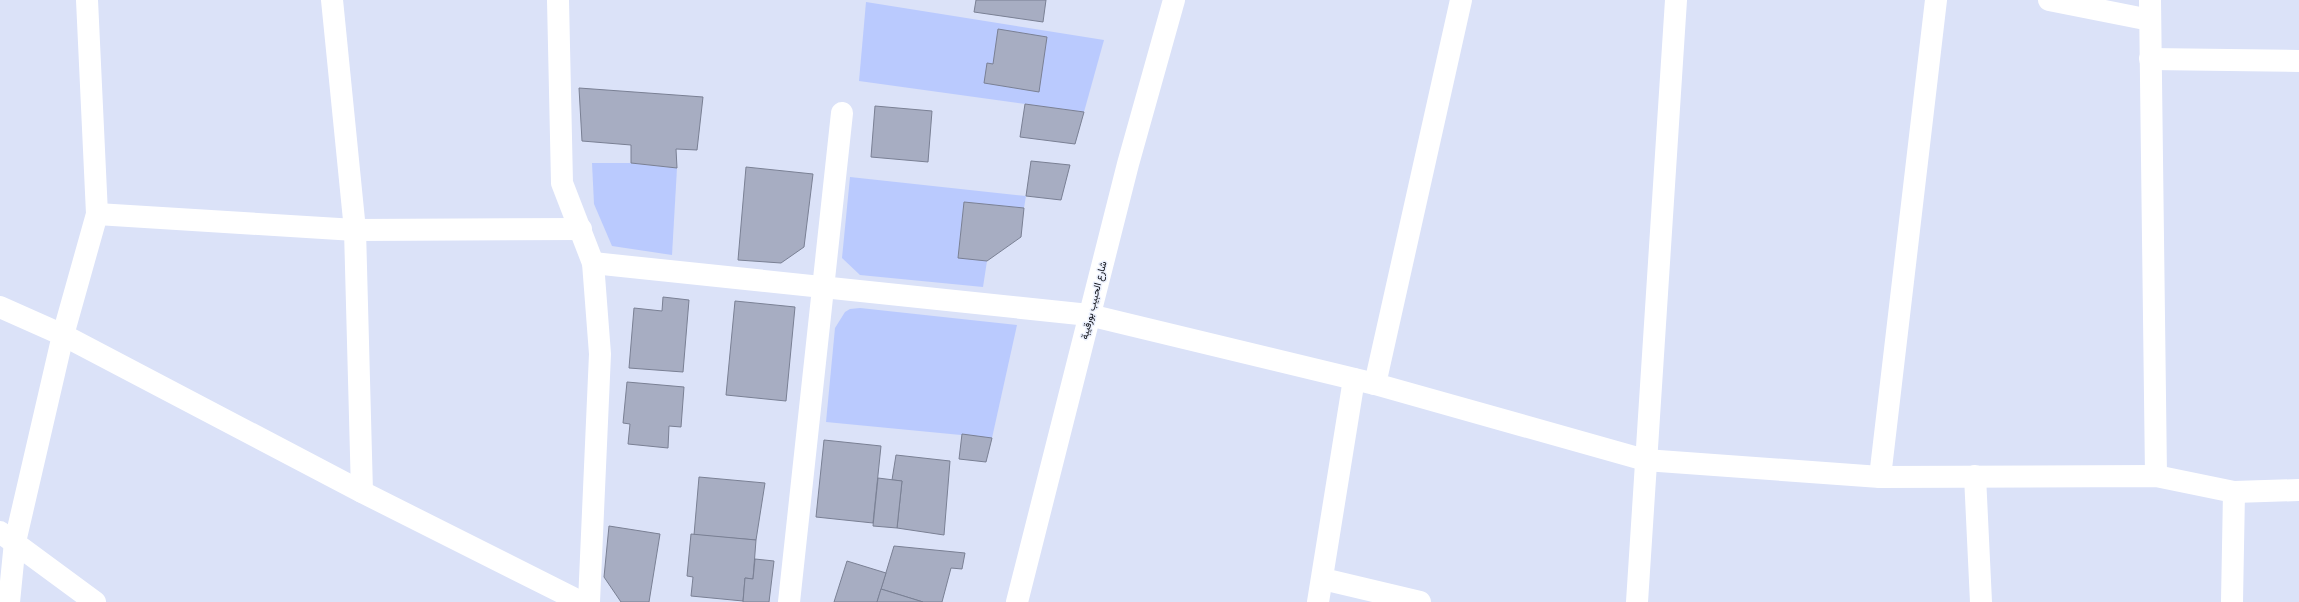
<svg xmlns="http://www.w3.org/2000/svg" width="2299" height="602" font-family="'PT Serif',Vazirmatn,serif">
<rect width="100%" height="100%" fill="#dbe2f8"/>
<g fill="#bacafe">
<path d="M866 2 1104 40 1084 112 859 81Z"/>
<path d="M592 163H631L677 168 672 255 612 246 594 204Z"/>
<path d="M850 177 1026 196 1024 208 964 202 958 257 987 261 983 287 860 275 842 258Z"/>
<path d="M860 308 1017 325 992 438 826 422 835 328 845 312 850 309Z"/>
</g>
<g fill="#a7adc2" stroke="#7a8094">
<path d="M976 0H1046L1043 22 974 12Z"/>
<path d="M998 29 1047 37 1039 92 984 83 987 63 993 64Z"/>
<path d="M579 88 703 97 697 150 676 149 677 168 631 163V145L582 141Z"/>
<path d="M1025 104 1084 112 1075 144 1020 137Z"/>
<path d="M875 106 932 111 928 162 871 157Z"/>
<path d="M1031 161 1070 165 1061 200 1026 196Z"/>
<path d="M746 167 813 174 804 247 781 263 738 260Z"/>
<path d="M964 202 1024 208 1021 237 987 261 958 258Z"/>
<path d="M663 297 689 300 683 372 629 368 634 308 662 311Z"/>
<path d="M735 301 795 307 786 401 726 395Z"/>
<path d="M627 382 684 387 681 427 669 426 668 448 628 444 630 424 623 423Z"/>
<path d="M962 434 992 438 986 462 959 459Z"/>
<path d="M824 440 881 446 873 523 816 517Z"/>
<path d="M896 455 950 461 944 535 897 528 902 481 892 480Z"/>
<path d="M699 477 765 483 756 540 694 535Z"/>
<path d="M878 478 902 481 897 528 873 526Z"/>
<path d="M609 526 660 534 649 602H621L604 577Z"/>
<path d="M691 534 756 540 753 579 745 578 743 601 691 596 693 577 687 576Z"/>
<path d="M894 546 965 553 962 569 951 568 942 602H923L881 589Z"/>
<path d="M755 559 774 561 769 602H743L745 578 753 579Z"/>
<path d="M847 561 886 573 877 602H834Z"/>
<path d="M881 589 923 602H877Z"/>
</g>
<g fill="none" stroke-linecap="round" stroke-linejoin="round">
<g stroke="#fff" stroke-width="22">
<path d="M332 0 355 230 362 492"/>
<path d="M558 0 562 183 593 263 600 354 589 602"/>
<path d="M2049 0 2150 20"/>
<path d="M2150 0 2156 476"/>
<path d="M2150 59 2299 61"/>
<path d="M97 214 355 230 581 229"/>
<path d="M593 263 1089 315 1375 384 1645 460 1880 477 2156 476 2234 492 2299 490"/>
<path d="M0 307 63 335 362 492 581 602"/>
<path d="M1375 384 1461 0"/>
<path d="M1975 476 1981 602"/>
<path d="M1880 477 1936 0"/>
<path d="M0 532 95 602"/>
<path d="M1323 579 1420 602"/>
<path d="M9 602 15 542 63 335 97 214 87 0"/>
<path d="M789 602 842 113"/>
<path d="M1318 602 1354 379"/>
<path d="M1637 602 1676 0"/>
<path d="M2232 602 2234 492"/>
</g>
<path stroke="#fff" stroke-width="22" d="M1017 602 1128 164 1174 0"/>
</g>
<g text-anchor="middle" stroke-width="3" stroke-linejoin="round" paint-order="stroke">
<g font-size="10" fill="#090b12" stroke="#ebf0fd">
<text transform="translate(1093 300) rotate(-76)" y="4">شارع الحبيب بورقيبة</text>
</g>
</g>
</svg>
